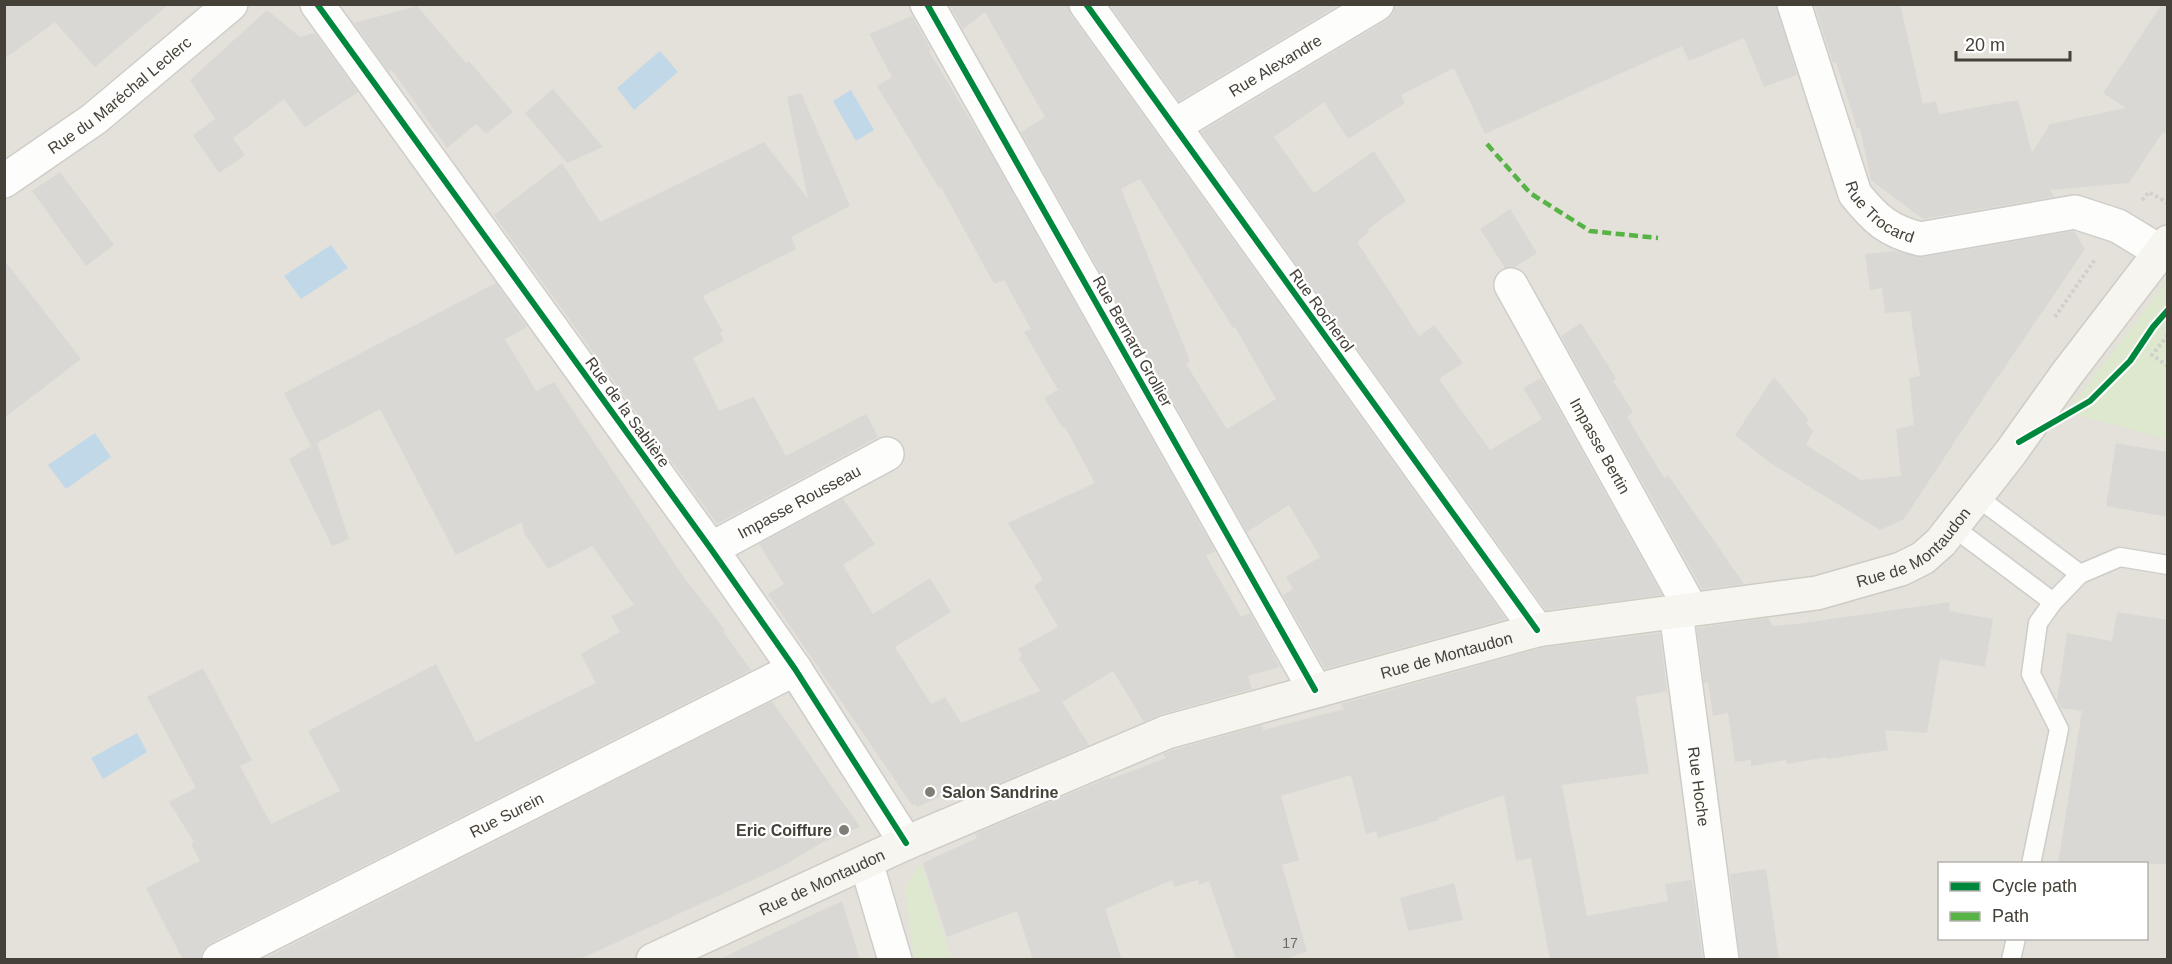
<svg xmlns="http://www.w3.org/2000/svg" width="2172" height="964" font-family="Helvetica,sans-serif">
<rect width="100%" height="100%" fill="#f1efeb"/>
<path fill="#e4e1da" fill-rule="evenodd" d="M5 5H2167V959L5 960ZM1940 864H2146V938H1940Z"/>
<g fill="#dde8ce">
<path d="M2167 281V439L2066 412 2165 284Z"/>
<path d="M921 864 951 959H914L905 887Z"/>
</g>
<g fill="#c1d8e9">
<path d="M660 51 678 72 634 110 617 88Z"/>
<path d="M851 90 874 130 856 141 833 101Z"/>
<path d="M331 245 348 268 301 299 284 276Z"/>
<path d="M95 433 111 457 66 489 48 465Z"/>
<path d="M137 733 147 752 103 779 91 758Z"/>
</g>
<g fill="#dad8d4" fill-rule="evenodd">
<path d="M4 4H169L95 67 55 22 4 59Z"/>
<path d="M949 4H1067L1071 15 1506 619 1325 669 1283 595 1293 589 1286 577 1320 557 1289 505 1247 532 1021 132 1045 117 985 12 963 29ZM1140 179 1233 328 1235 327 1276 399 1227 429 1186 364 1190 361 1121 189Z"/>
<path d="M1109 4H1340L1179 101Z"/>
<path d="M1396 4H1776L1797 75 1764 87 1744 38 1689 61 1682 46 1485 134 1454 68 1401 95 1405 103 1348 139 1324 102 1274 137 1314 193 1374 151 1406 201 1367 230 1369 232 1357 242 1419 336 1434 325 1463 363 1439 379 1490 450 1542 419 1523 388 1541 378 1662 595 1546 610 1201 132 1387 20 1393 14Z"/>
<path d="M1814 4H1900L1923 104 1936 101 1939 114 2018 100 2032 153 2050 124 2126 108 2103 93 2162 4H2168V135L2163 132 2129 183 2050 190 2054 197 1923 219 1871 180 1860 128H1857L1836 62 1833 63Z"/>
<path d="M417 6 466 63 469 61 513 112 486 134 476 124 447 148 392 70 389 72 354 23Z"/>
<path d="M267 10 300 37 315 33 358 92 305 127 284 99 233 138 245 155 219 173 193 135 215 119 190 80Z"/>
<path d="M912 16 931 50 929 51 989 151 1215 551 1206 556 1241 617 1250 613 1280 667 1248 676 1252 689 1162 714 1144 722 1113 671 1062 702 1089 745 960 800 955 790 917 807 915 804 912 805 768 594 784 584 759 544 843 499 875 544 843 565 873 614 930 578 951 612 895 647 931 704 945 697 961 723 1040 691 1019 658 1022 656 1018 649 1058 627 1034 586 1043 580 1008 523 1095 483 1065 427 1063 428 1044 398 1058 390 1024 332 1031 329 1004 280 994 284 941 187 939 188 877 86 892 77 869 34Z"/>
<path d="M553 89 603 147 567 163 525 113Z"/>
<path d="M801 93 850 206 791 237 796 249 703 296 723 332 720 333 724 341 693 358 719 411 754 397 786 456 866 414 878 437 717 524 494 215 562 163 600 222 764 142 808 199 787 97Z"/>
<path d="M60 172 114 245 86 266 32 191Z"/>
<path d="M1510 209 1537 253 1515 267 1505 268 1480 229Z"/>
<path d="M2074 231 2085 249 1998 377V376L1904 519 1880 530 1769 462 1735 435 1774 377 1809 420 1806 423 1813 431 1806 445 1861 480 1901 476 1896 429 1914 425 1909 378 1920 376 1910 311 1885 313 1882 288 1870 290 1865 254 1896 251 1923 257Z"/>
<path d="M4 260 81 359 4 418Z"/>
<path d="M496 283 527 327 505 339 536 391 554 382 685 579 725 630 723 631 751 670 211 943 203 950 200 960H183L146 888 200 861 191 844 194 842 169 802 196 788 147 697 203 668 252 760 240 766 271 824 340 791 308 731 436 664 476 742 596 683 581 654 620 632 611 616 634 605 592 546 548 569 524 533 522 522 456 555 380 409 317 443 349 539 332 546 289 459 311 446 284 393Z"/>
<path d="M1581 323 1616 378 1613 381 1633 412 1627 417 1664 478 1668 475 1744 584 1702 589 1561 336Z"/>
<path d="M2116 443 2168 452V517L2106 506Z"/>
<path d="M1950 602 1949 611 1993 619 1985 667 1940 659 1927 733 1885 730 1888 750 1827 759V757L1787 764 1786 760 1751 766V760L1735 762 1728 713 1713 716 1708 682 1704 683 1697 628 1768 618 1773 626 1796 624Z"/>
<path d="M2117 612 2168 620V864H2058L2082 711 2061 708 2057 700 2067 633 2112 641Z"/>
<path d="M1660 633 1667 691 1636 697 1649 773 1562 785 1587 916 1668 901 1665 884 1692 880 1703 960H1550L1531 858 1516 861 1504 795 1438 818 1439 820 1378 838 1376 831 1366 834 1351 775 1281 796 1299 860 1282 865 1307 951 1284 960H1236L1209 881 1199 885 1198 880 1174 887 1172 880 1105 909 1122 960H1033L1017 911 947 937 923 863 977 838 975 834 1110 777 1111 779 1166 758 1163 754 1173 750 1262 725 1263 730 1344 709 1341 704 1541 648Z"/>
<path d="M772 701 860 827 823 842 783 866 578 960H262Z"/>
<path d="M1766 869 1779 960H1740L1730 874Z"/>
<path d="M1454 883 1463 920 1408 931 1400 898Z"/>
<path d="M842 901 860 960H718L799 921Z"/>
</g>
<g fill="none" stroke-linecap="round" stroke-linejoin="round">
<defs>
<g id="service">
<path d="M1977 497 2080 574"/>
<path d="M1953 527 2053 602"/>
<path d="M2031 864 2059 729 2031 674 2038 623 2053 602 2080 574 2120 557 2168 565"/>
<path d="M2011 960 2016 938"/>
</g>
<g id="minor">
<path d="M317 4 711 549 795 669 906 843"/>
<path d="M927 4 1315 690"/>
<path d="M1086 4 1537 630"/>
<path id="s1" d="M1794 4 1855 194C1875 219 1888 231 1920 239L2075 212 2118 226 2159 251"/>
<path id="s2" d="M1174 126 1377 4"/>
<path id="s3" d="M4 181 94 119 231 4"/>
<path id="s4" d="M1511 285 1691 609"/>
<path id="s5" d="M711 549 887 454"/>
<path id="s6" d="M1676 612 1722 960"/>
<path d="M866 862 895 960"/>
<path id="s7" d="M219 960 795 669"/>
</g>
<g id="secondary">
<path id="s8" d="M653 960 906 843 1167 732 1537 630 1817 593 1901 569 1923 558 1941 542 2011 452 2066 375 2168 242"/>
</g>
</defs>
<use href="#service" stroke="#cecdc9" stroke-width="21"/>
<use href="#minor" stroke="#cecdc9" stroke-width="36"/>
<use href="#secondary" stroke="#ceccc3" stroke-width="36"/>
<g stroke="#d1cfcc" stroke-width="4" stroke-dasharray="3 3" stroke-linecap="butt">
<path d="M2142 200 2149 192 2168 203"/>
<path d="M2055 317 2096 258"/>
<path d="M2168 335 2152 355 2168 366"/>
</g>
<use href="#service" stroke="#fdfdfc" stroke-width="18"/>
<use href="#minor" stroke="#fdfdfc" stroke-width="33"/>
<use href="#secondary" stroke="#f6f5f0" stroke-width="33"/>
<path stroke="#57b346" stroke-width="4.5" stroke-dasharray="9 4.5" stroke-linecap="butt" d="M1487 144 1530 193 1590 231 1658 238"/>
<defs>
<g id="cycleway">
<path d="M317 4 711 549 795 669 906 843"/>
<path d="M927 4 1315 690"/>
<path d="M1086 4 1537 630"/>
<path d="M2019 442 2090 401 2130 361 2153 327 2168 310"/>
</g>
</defs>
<use href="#cycleway" stroke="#fff" stroke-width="10"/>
<use href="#cycleway" stroke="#00873e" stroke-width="6"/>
</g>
<g fill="#817e77" stroke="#fff" stroke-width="2">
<circle cx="930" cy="792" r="6"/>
<circle cx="844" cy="830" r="6"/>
</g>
<g text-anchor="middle" stroke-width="4.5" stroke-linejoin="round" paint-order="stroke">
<g font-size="14" fill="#6b6860">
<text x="1290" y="948">17</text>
</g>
<g font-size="16" fill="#454138" stroke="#fff">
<text dy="6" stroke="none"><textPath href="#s2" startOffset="118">Rue Alexandre</textPath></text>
<text dy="6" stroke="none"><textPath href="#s3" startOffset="144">Rue du Maréchal Leclerc</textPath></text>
<text dy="6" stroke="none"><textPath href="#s1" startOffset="230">Rue Trocard</textPath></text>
<text transform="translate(1322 310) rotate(54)" y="6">Rue Rocherol</text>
<text transform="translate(1133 341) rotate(61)" y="6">Rue Bernard Grollier</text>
<text transform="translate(628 412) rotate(54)" y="6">Rue de la Sablière</text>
<text dy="6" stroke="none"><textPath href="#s4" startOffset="184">Impasse Bertin</textPath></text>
<text dy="6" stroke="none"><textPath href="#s5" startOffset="100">Impasse Rousseau</textPath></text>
<text dy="6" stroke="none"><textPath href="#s8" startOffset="1338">Rue de Montaudon</textPath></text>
<text dy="6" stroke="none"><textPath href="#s8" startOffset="852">Rue de Montaudon</textPath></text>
<text dy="6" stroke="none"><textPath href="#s6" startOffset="176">Rue Hoche</textPath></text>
<text dy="6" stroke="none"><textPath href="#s7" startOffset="322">Rue Surein</textPath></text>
<text dy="6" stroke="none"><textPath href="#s8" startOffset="186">Rue de Montaudon</textPath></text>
</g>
<g font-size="16" font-weight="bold" fill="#454138" stroke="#fff" text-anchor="start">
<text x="942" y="798">Salon Sandrine</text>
<text x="832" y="836" text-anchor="end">Eric Coiffure</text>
</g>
</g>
<rect width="2172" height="964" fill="none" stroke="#454138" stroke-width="12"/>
<rect x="1938" y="862" width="210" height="78" fill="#ffffff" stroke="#b5b3af" stroke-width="1.5"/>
<rect x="1950" y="882" width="30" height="9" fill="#00873e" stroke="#b5b3af" stroke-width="1.5"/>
<text x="1992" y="892" font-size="18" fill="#454138">Cycle path</text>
<rect x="1950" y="912" width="30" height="9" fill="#57b346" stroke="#b5b3af" stroke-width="1.5"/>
<text x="1992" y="922" font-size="18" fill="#454138">Path</text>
<path d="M1956 51v9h114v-9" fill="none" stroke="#454138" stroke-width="3"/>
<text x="1965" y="51" font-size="18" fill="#454138" stroke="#ffffff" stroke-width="4.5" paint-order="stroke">20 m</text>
</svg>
